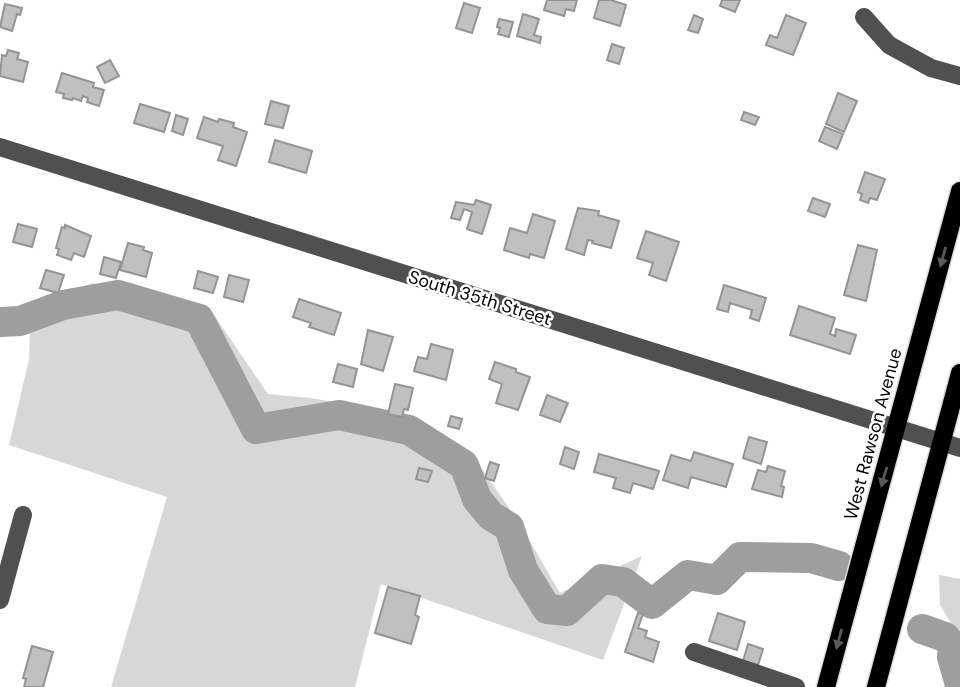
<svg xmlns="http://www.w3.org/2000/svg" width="960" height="687" font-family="'DM Sans',sans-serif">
<rect width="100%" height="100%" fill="#fff"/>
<g fill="#d7d7d7">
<path d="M93 283 207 305 268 394 310 398 381 410 473 456 518 521 560 593 642 556 603 660 381 584 355 687H111L167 497 9 445 29 359 31 306Z"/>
<path d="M939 575 960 579V638L940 605Z"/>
</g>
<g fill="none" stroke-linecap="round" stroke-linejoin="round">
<g stroke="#9e9e9e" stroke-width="30">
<path d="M0 322 20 321 63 305 118 295 199 319 256 429 339 415 409 430 464 465 477 499 491 516 509 527 523 570 547 609 567 611 602 579 623 582 652 604 688 575 717 580 740 557 811 558 839 566"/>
<path d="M922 629 945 637 958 652 952 657 960 685"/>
</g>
</g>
<g fill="#c0c0c0" stroke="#949494" stroke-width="2">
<path d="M547 0H577L574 11 566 9 564 16 544 10Z"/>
<path d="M599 0H611L626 5 620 26 594 18Z"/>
<path d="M722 0H740L735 12 720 6Z"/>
<path d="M464 3 480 8 472 33 456 28Z"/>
<path d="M5 4 22 8 20 15 17 14 12 31 0 27Z"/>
<path d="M523 14 539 19 534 35 541 37 540 43 517 36Z"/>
<path d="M694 15 703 19 698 33 688 30Z"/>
<path d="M786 15 806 23 793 55 766 45 770 35 777 38Z"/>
<path d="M499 19 513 22 509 37 498 34 500 28 497 27Z"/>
<path d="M612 44 624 48 619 64 607 60Z"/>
<path d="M8 50 19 53 17 59 28 62 23 82 0 76 2 55 6 56Z"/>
<path d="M110 60 119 76 105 83 97 67Z"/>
<path d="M62 73 94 83 93 87 104 90 99 106 87 102 88 98 83 96 81 101 73 98 72 100 63 98 64 94 56 92Z"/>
<path d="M838 93 857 101 844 132 826 124Z"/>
<path d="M271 101 289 106 283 128 265 124Z"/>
<path d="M140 104 170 113 164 132 134 123Z"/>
<path d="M744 112 759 117 755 125 741 120Z"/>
<path d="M176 115 188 119 183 135 172 131Z"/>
<path d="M204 117 218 122 219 119 234 123 233 127 247 132 236 166 218 160 223 146 197 138Z"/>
<path d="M825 127 843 134 837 149 819 141Z"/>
<path d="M275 140 312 151 306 173 269 162Z"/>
<path d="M865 172 885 179 877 200 870 198 868 203 860 200 862 194 858 192Z"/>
<path d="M813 198 830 204 825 217 808 211Z"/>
<path d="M476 200 491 205 482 234 467 229 472 212 464 209 460 220 451 218 456 202 474 205Z"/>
<path d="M578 208 599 211 598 215 619 221 611 248 592 243 593 241 588 240 584 255 566 249Z"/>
<path d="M533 214 555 221 544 258 530 254 529 258 504 250 510 228 527 233Z"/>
<path d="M18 224 37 229 32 247 13 242Z"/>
<path d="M65 225 91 236 84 257 74 253 71 260 57 255 59 249 56 248 62 227 65 228Z"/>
<path d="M646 231 679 242 666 281 649 275 653 263 637 258Z"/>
<path d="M128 243 144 247 143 250 152 253 146 277 120 270Z"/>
<path d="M858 245 877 250 866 301 844 295Z"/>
<path d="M104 257 121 262 116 278 100 274Z"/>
<path d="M46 270 64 275 58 293 40 288Z"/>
<path d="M198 271 218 277 213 293 194 288Z"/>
<path d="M229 275 249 280 243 302 224 297Z"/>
<path d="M724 285 766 298 759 321 750 318 752 310 730 303 728 312 717 309Z"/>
<path d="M299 299 341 313 334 335 309 327 311 323 293 317Z"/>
<path d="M799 306 835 318 830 334 835 336 836 329 856 335 850 354 790 335Z"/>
<path d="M368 330 393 337 383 371 361 364Z"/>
<path d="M431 344 453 350 446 380 414 371 418 357 427 359Z"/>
<path d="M495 362 516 369V372L530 377 518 410 496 403 502 384 489 379Z"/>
<path d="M338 364 357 369 353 387 333 382Z"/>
<path d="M395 384 413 388 408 410 404 409 402 417 388 414Z"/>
<path d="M547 395 568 403 560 422 540 415Z"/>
<path d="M451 416 462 419 459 429 448 426Z"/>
<path d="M749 437 767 442 761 464 743 458Z"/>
<path d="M565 447 579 452 574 469 560 464Z"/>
<path d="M694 452 733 464 726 487 691 477 688 488 663 480 671 455 691 461Z"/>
<path d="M599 454 659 471 653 489 633 483 630 493 613 488 616 478 594 472Z"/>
<path d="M490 462 499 465 494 481 485 478Z"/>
<path d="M768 466 785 471 781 486 784 487 782 497 752 489 758 470 766 472Z"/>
<path d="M419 468 432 471 428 482 416 479Z"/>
<path d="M388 587 420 596 415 615 419 617 411 644 375 633Z"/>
<path d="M638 613 643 614 638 628 647 631 645 637 659 642 653 662 625 652Z"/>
<path d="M718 613 745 622 737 650 709 641Z"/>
<path d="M748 644 763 649 758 665 743 661Z"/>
<path d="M32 646 53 652 43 687H24L26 679 23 678Z"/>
</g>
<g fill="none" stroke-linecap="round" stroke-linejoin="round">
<defs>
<g id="major">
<path d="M826 687 960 191"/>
<path d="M876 687 960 373"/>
</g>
</defs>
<use href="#major" stroke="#dbdbdb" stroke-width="21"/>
<g stroke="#505050" stroke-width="18">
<path d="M864 17 889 45 931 68 960 76"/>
<path d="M0 147 960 448"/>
<path d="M0 600 23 515"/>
<path d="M694 652 796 687"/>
</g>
<use href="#major" stroke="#000" stroke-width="18"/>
</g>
<defs><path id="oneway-solid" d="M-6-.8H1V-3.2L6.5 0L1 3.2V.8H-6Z" transform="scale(1.75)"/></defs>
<g fill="#595959">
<use href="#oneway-solid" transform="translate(943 257) rotate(105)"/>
<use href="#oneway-solid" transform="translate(884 477) rotate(106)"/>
<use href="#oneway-solid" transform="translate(839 639) rotate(105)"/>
</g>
<g text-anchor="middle" stroke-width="5" stroke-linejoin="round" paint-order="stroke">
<g font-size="18" fill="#000" stroke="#fff">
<text transform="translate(480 298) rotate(17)" y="6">South 35th Street</text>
<text transform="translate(873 434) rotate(-75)" y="6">West Rawson Avenue</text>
</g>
</g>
</svg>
